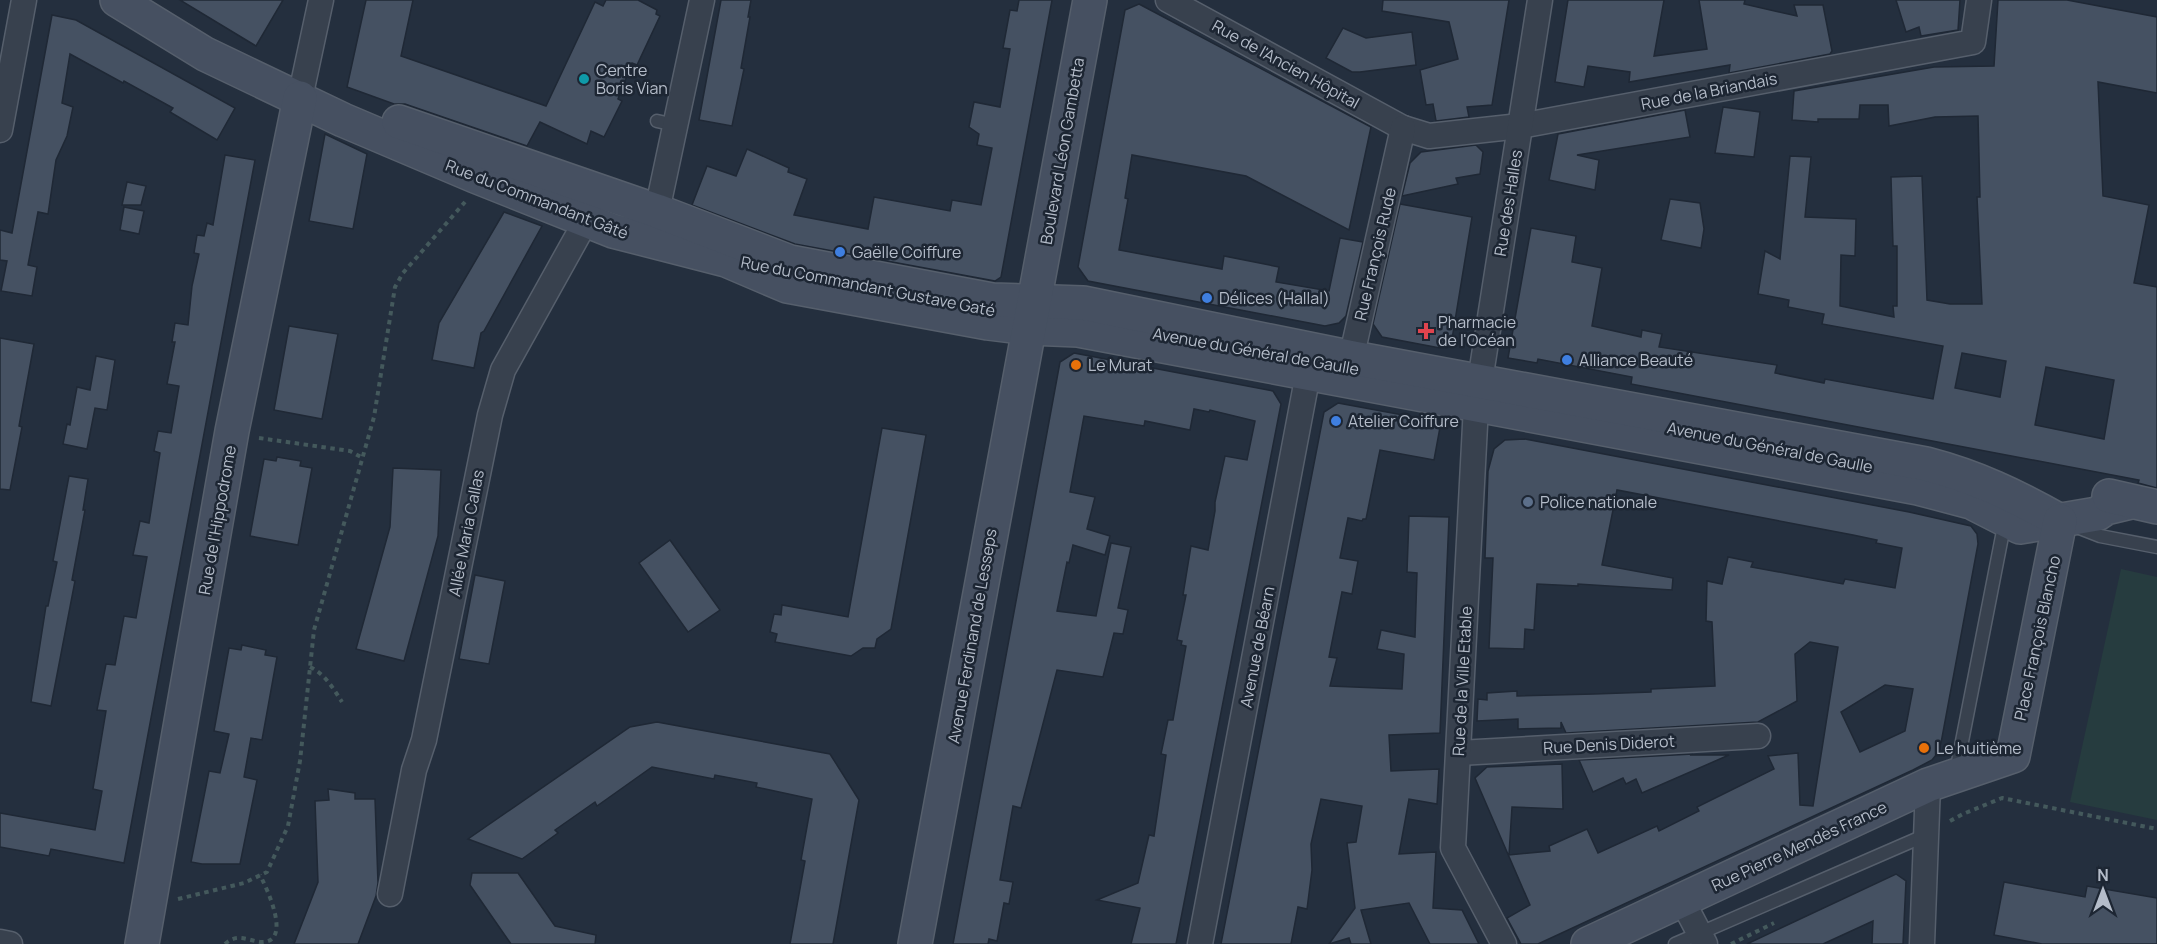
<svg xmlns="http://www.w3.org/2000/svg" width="2157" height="944" font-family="Manrope,sans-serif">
<rect width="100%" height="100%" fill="#242f3e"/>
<path fill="#263c3f" d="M2121 569 2157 577V820L2070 802Z"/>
<g fill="#455162" stroke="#1f2835" stroke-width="1.5" fill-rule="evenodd">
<path d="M180 0H283L256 46Z"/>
<path d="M366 0H413L401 56 546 106 595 2 603 6 606 0H638L657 10 656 14 660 16 637 65 632 63 618 99 622 101 604 137 591 131 587 144 540 122 527 146 405 104H394L347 87Z"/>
<path d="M721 0H751L748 17H750L741 68 744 69 732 126 699 120Z"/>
<path d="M1019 0H1052L1001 277 995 281 795 244 692 205 707 166 736 176 747 149 789 168 788 172 807 179 794 215 868 229 874 197 950 211 952 200 981 205 992 148 977 145 979 134 969 127 974 102 1000 107 1010 49 1003 48 1010 10 1017 11Z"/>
<path d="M1383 0H1509L1492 105 1467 107 1469 117 1436 121 1433 104 1426 105 1420 70 1458 59 1449 22 1382 11Z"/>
<path d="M1568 0H1664L1654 56 1707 49 1699 0H1745L1744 4 1797 16 1794 5H1823L1832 51 1830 54 1729 73 1730 65 1629 82 1630 72 1588 66 1584 87 1555 82Z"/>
<path d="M1896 0H1960L1958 30 1921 36 1919 27 1906 32Z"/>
<path d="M1998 0H2067L2157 17V93L2098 82 2103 196 2149 205 2134 283 2157 287V488L2138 483 2139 480 1631 384 1632 377 1538 359 1537 363 1508 358 1531 228 1576 236 1572 262 1602 268 1592 326 1641 337 1642 330 1662 334 1659 347 1777 365 1775 373 1824 383 1825 379 1933 399 1943 346 1822 324 1824 314 1788 307 1789 300 1758 294 1765 251 1780 259 1790 156 1811 157 1805 217 1856 219 1855 256 1841 255 1840 306 1894 317 1893 306H1897V246H1893L1891 177 1922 176 1927 300 1950 304H1982L1977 197H1980L1978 116 1935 117 1889 126 1888 105H1860L1859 119H1818V122L1792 120 1794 91 1934 67 1994 66ZM1962 353 2006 361 2000 397 1955 388ZM2046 367 2114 380 2104 439 2035 425Z"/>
<path d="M1139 4 1371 127 1349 230 1246 176 1132 155 1125 198 1128 199 1119 250 1222 269 1224 256 1279 267 1276 282 1329 291 1340 238 1363 242 1346 316 1339 323 1325 326 1088 281 1078 267 1125 10Z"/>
<path d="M52 15 76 20 235 108 217 140 170 112 173 108 124 81 123 83 70 54 62 103 73 107 67 136 56 160 48 214 38 212 28 265 37 267 32 296 1 291 7 261 0 260V230L12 233Z"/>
<path d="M1343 28 1366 38 1412 32 1416 65 1360 72H1352L1326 58Z"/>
<path d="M1723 107 1760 112 1754 157 1715 153Z"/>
<path d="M1685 110 1690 137 1577 155 1599 160 1595 190 1549 180 1558 134Z"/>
<path d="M325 134 367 154 353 229 309 221Z"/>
<path d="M1476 145 1483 152 1480 174 1456 178 1458 184 1402 196 1410 163 1421 152Z"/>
<path d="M225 155 255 160 124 863 51 849 49 856 0 847V813L95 830 102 791 93 789 106 711 97 710 106 664 115 665 124 616 136 618 147 557 133 555 140 521 149 523 160 453 154 451 158 431 171 433 179 386 167 384 175 342H172L175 323 188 325 192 286 199 254 194 253 197 235 204 236 207 223 213 225Z"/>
<path d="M127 182 146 186 141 205H122Z"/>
<path d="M1670 199 1700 203 1704 229 1701 248 1661 240Z"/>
<path d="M1400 204 1472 217 1452 339 1440 348 1382 337 1373 324Z"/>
<path d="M124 207 144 211 139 234 120 230Z"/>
<path d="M504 212 542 226 484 331 481 333 474 368 432 360 439 323Z"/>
<path d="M289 326 338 334 322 419 274 410Z"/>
<path d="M0 338 34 344 19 426 22 427 10 490 0 489Z"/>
<path d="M1074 353 1273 391 1281 404 1176 944H1131L1140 908 1097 900 1138 883 1149 835 1154 836 1166 755 1161 754 1168 720H1173L1186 646 1181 645 1182 641 1177 640 1186 595H1183L1191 546 1208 550 1215 511V502L1225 456 1247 460 1255 421 1210 410 1209 412 1194 409 1190 430 1145 421 1144 426 1084 416 1070 492 1095 497 1087 529 1110 536 1105 555 1073 545 1069 563 1067 562 1057 611 1096 616 1111 543 1131 547 1118 608 1128 610 1123 634 1114 633 1103 677 1057 670 1021 808 1013 806 1000 880 1013 882 1009 904 1004 903 997 941 989 939 988 944H953L1060 362Z"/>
<path d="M96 356 115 360 107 410 95 408 87 449 63 444 67 424 70 425 77 387 90 390Z"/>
<path d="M1338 403 1441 422 1434 460 1380 450 1366 519H1363L1362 521 1348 518 1340 558 1358 561 1352 594 1342 592 1329 657 1337 658 1330 686 1402 689 1404 654 1377 649 1381 630 1415 637 1417 573 1407 572 1409 516 1449 517 1440 733 1389 735 1391 771 1439 769 1437 804 1409 799 1399 854 1436 852 1433 908 1462 910 1479 944H1430L1409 903 1361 910 1371 944H1351L1349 938 1329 944 1355 908 1347 843 1356 842 1362 806 1321 799 1311 844 1312 870 1307 909 1298 907 1291 944H1221L1324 412Z"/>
<path d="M882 428 926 435 891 629 877 639 875 648H863L851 656 775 642 777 634 770 632 774 614 781 615 782 605 848 617Z"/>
<path d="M1525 439 1909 512 1971 526 1977 534 1978 544 1941 743 1936 755 1932 760 1913 770 1538 944H1521L1507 918 1530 905 1475 778 1487 767 1562 764 1563 809 1512 807 1509 855 1550 851 1549 846 1587 829 1598 853 1657 826 1659 831 1699 811 1697 807 1774 769 1768 756 1798 753 1800 805 1813 806 1838 647 1810 642 1795 654 1797 701 1758 722 1566 733 1561 722V728L1518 729V719L1477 721 1478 699 1487 700V693L1517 691V696L1594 694 1651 692V689L1715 686 1712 622 1706 621 1707 581 1722 584 1728 557 1753 562 1751 567 1790 574 1843 584 1845 579 1895 588 1902 548 1876 543 1877 540 1853 535 1617 490 1602 565 1673 578 1672 590 1578 584V586L1537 584 1534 630 1525 629 1524 649 1489 648 1493 558H1485L1488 471 1494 449 1505 440ZM1885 685 1913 689 1905 731 1860 752 1841 712Z"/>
<path d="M277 457 301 461 300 466 312 468 298 545 250 536 264 459 276 461Z"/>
<path d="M393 468 441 470 438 536 404 661 356 649 390 527Z"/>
<path d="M69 476 88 479 83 510H85L72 580 75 581 51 706 31 702 46 606H48L57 562 53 561Z"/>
<path d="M670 540 720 610 688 632 639 563Z"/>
<path d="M475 575 505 581 489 664 459 659Z"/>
<path d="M242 645 266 650 265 655 277 657 262 740 251 738 244 777 257 780 240 864H202L191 862 209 771 220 773 229 734 214 731 229 648 241 650Z"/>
<path d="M657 722 830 754 859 800 833 944H790L805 861 801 860 812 799 756 787 757 783 715 775 714 779 652 767 597 806 595 802 555 830 558 833 522 859 468 839 630 727Z"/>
<path d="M1693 754 1690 755H1729L1642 793 1636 779 1626 784 1623 778 1593 792 1579 760Z"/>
<path d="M328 789 355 793V799H375L378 883 376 896 358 944H294L318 882 315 801 329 800Z"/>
<path d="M472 873H518L555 926 596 935 595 944H511L470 885Z"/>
<path d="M1896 874 1906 881 1903 944H1872L1873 921 1823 944H1747Z"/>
<path d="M2004 882 2085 897 2087 886 2157 898V944H2042L1994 935Z"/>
</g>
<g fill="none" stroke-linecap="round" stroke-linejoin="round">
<defs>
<g id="lane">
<path d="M657 121 675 125"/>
<path d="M2077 527 2100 536 2157 547"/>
<path d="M1956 772 2005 521"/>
<path d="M1675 944 1926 835"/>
</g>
<g id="street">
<path d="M1168 0 1403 128 1429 136 1520 126 1973 42 1979 0"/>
<path d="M300 98 321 0"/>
<path d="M0 130 24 0"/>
<path d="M657 211 702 0"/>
<path d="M1351 375 1353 350 1403 128"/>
<path d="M1459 753 1758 736"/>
<path d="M390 894 414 770 424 740 490 415 503 370 582 228 591 205"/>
<path d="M1682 900 1705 944"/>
<path d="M0 942 10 944"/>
<path d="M1200 944 1311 358"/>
<path d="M1504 944 1453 848 1476 406 1540 0"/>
<path d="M1922 944 1928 785"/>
</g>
<g id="secondary">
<path d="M117 0 205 54 343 120 475 176 613 231 726 260 787 286 988 323 1029 328 1078 330 1918 488 1971 502 2020 527 2097 514 2106 508 2131 502"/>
<path d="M399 122 657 211 790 262 992 300 1083 303 1353 358 1926 464C1976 477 2016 496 2060 521"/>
<path d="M2109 496 2157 507"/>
<path d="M142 944 232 431 300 98"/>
<path d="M915 944 1090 0"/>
<path d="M1588 944 1928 785 2013 756 2060 521"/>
</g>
</defs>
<use href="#lane" stroke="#565f6c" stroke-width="15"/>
<use href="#street" stroke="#565f6c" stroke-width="27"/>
<use href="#secondary" stroke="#565f6c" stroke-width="36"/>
<g stroke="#44595c" stroke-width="4" stroke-dasharray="4.5 4.5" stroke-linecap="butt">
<path d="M259 438 350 451 361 457"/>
<path d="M310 667C325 674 333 688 342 702"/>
<path d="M1950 821 1963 814 2002 798 2157 829"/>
<path d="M178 899 244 883 267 872 288 826 300 761 314 630 374 417 395 287 403 273 465 202"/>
<path d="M225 944C237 933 247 940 260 942 294 944 266 887 260 875"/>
<path d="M1731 944 1774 923"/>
</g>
<use href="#lane" stroke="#38414e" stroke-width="12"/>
<use href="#street" stroke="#38414e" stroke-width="24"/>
<use href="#secondary" stroke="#465061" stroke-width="33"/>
</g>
<circle fill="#0f9aa8" stroke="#1d2633" stroke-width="2" cx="584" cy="79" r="6"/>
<g fill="#3f7fe0" stroke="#1d2633" stroke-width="2">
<circle cx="840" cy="252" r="6"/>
<circle cx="1207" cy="298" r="6"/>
<circle cx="1567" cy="360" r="6"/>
<circle cx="1336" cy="421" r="6"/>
</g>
<path fill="#e0444e" stroke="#1d2633" stroke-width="2" d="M1423 322h6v6h6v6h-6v6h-6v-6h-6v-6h6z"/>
<g fill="#e8710a" stroke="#1d2633" stroke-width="2">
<circle cx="1076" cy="365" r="6"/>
<circle cx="1924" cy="748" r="6"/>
</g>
<circle fill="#5c6f8a" stroke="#1d2633" stroke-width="2" cx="1528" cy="502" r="6"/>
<g text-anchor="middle" stroke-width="5" stroke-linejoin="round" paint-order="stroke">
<g font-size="16" fill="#b4bcc9" stroke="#1d2633">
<text transform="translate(1286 64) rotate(29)" y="6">Rue de l'Ancien Hôpital</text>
<text transform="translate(1709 91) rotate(-11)" y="6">Rue de la Briandais</text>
<text transform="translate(1062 151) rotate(-80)" y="6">Boulevard Léon Gambetta</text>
<text transform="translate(537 199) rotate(21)" y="6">Rue du Commandant Gâté</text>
<text transform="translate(1508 203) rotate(-81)" y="6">Rue des Halles</text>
<text transform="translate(1375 254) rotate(-77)" y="6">Rue François Rude</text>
<text transform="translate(868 286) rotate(11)" y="6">Rue du Commandant Gustave Gaté</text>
<text transform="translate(1256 351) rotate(10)" y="6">Avenue du Général de Gaulle</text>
<text transform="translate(1770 447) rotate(11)" y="6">Avenue du Général de Gaulle</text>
<text transform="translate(217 520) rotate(-80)" y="6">Rue de l'Hippodrome</text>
<text transform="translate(466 533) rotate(-79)" y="6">Allée Maria Callas</text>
<text transform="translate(972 636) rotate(-80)" y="6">Avenue Ferdinand de Lesseps</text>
<text transform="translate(2037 638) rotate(-78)" y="6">Place François Blancho</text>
<text transform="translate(1257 647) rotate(-79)" y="6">Avenue de Béarn</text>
<text transform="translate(1462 681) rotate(-87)" y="6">Rue de la Ville Etable</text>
<text transform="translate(1609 744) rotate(-3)" y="6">Rue Denis Diderot</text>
<text transform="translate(1799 846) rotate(-25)" y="6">Rue Pierre Mendès France</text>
</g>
<g font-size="16" fill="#b4bcc9" stroke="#1d2633" text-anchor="start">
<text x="596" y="76">Centre<tspan x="596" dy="18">Boris Vian</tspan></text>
<text x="852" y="258">Gaëlle Coiffure</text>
<text x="1219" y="304">Délices (Hallal)</text>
<text x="1438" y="328">Pharmacie<tspan x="1438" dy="18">de l'Océan</tspan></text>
<text x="1579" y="366">Alliance Beauté</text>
<text x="1088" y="371">Le Murat</text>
<text x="1348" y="427">Atelier Coiffure</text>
<text x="1540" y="508">Police nationale</text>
<text x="1936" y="754">Le huitième</text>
</g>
</g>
<g transform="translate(2103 890)" stroke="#1d2633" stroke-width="4.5" paint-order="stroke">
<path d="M0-4.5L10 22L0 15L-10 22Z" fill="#b4bcc9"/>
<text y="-9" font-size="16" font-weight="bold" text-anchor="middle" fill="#b4bcc9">N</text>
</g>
</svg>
